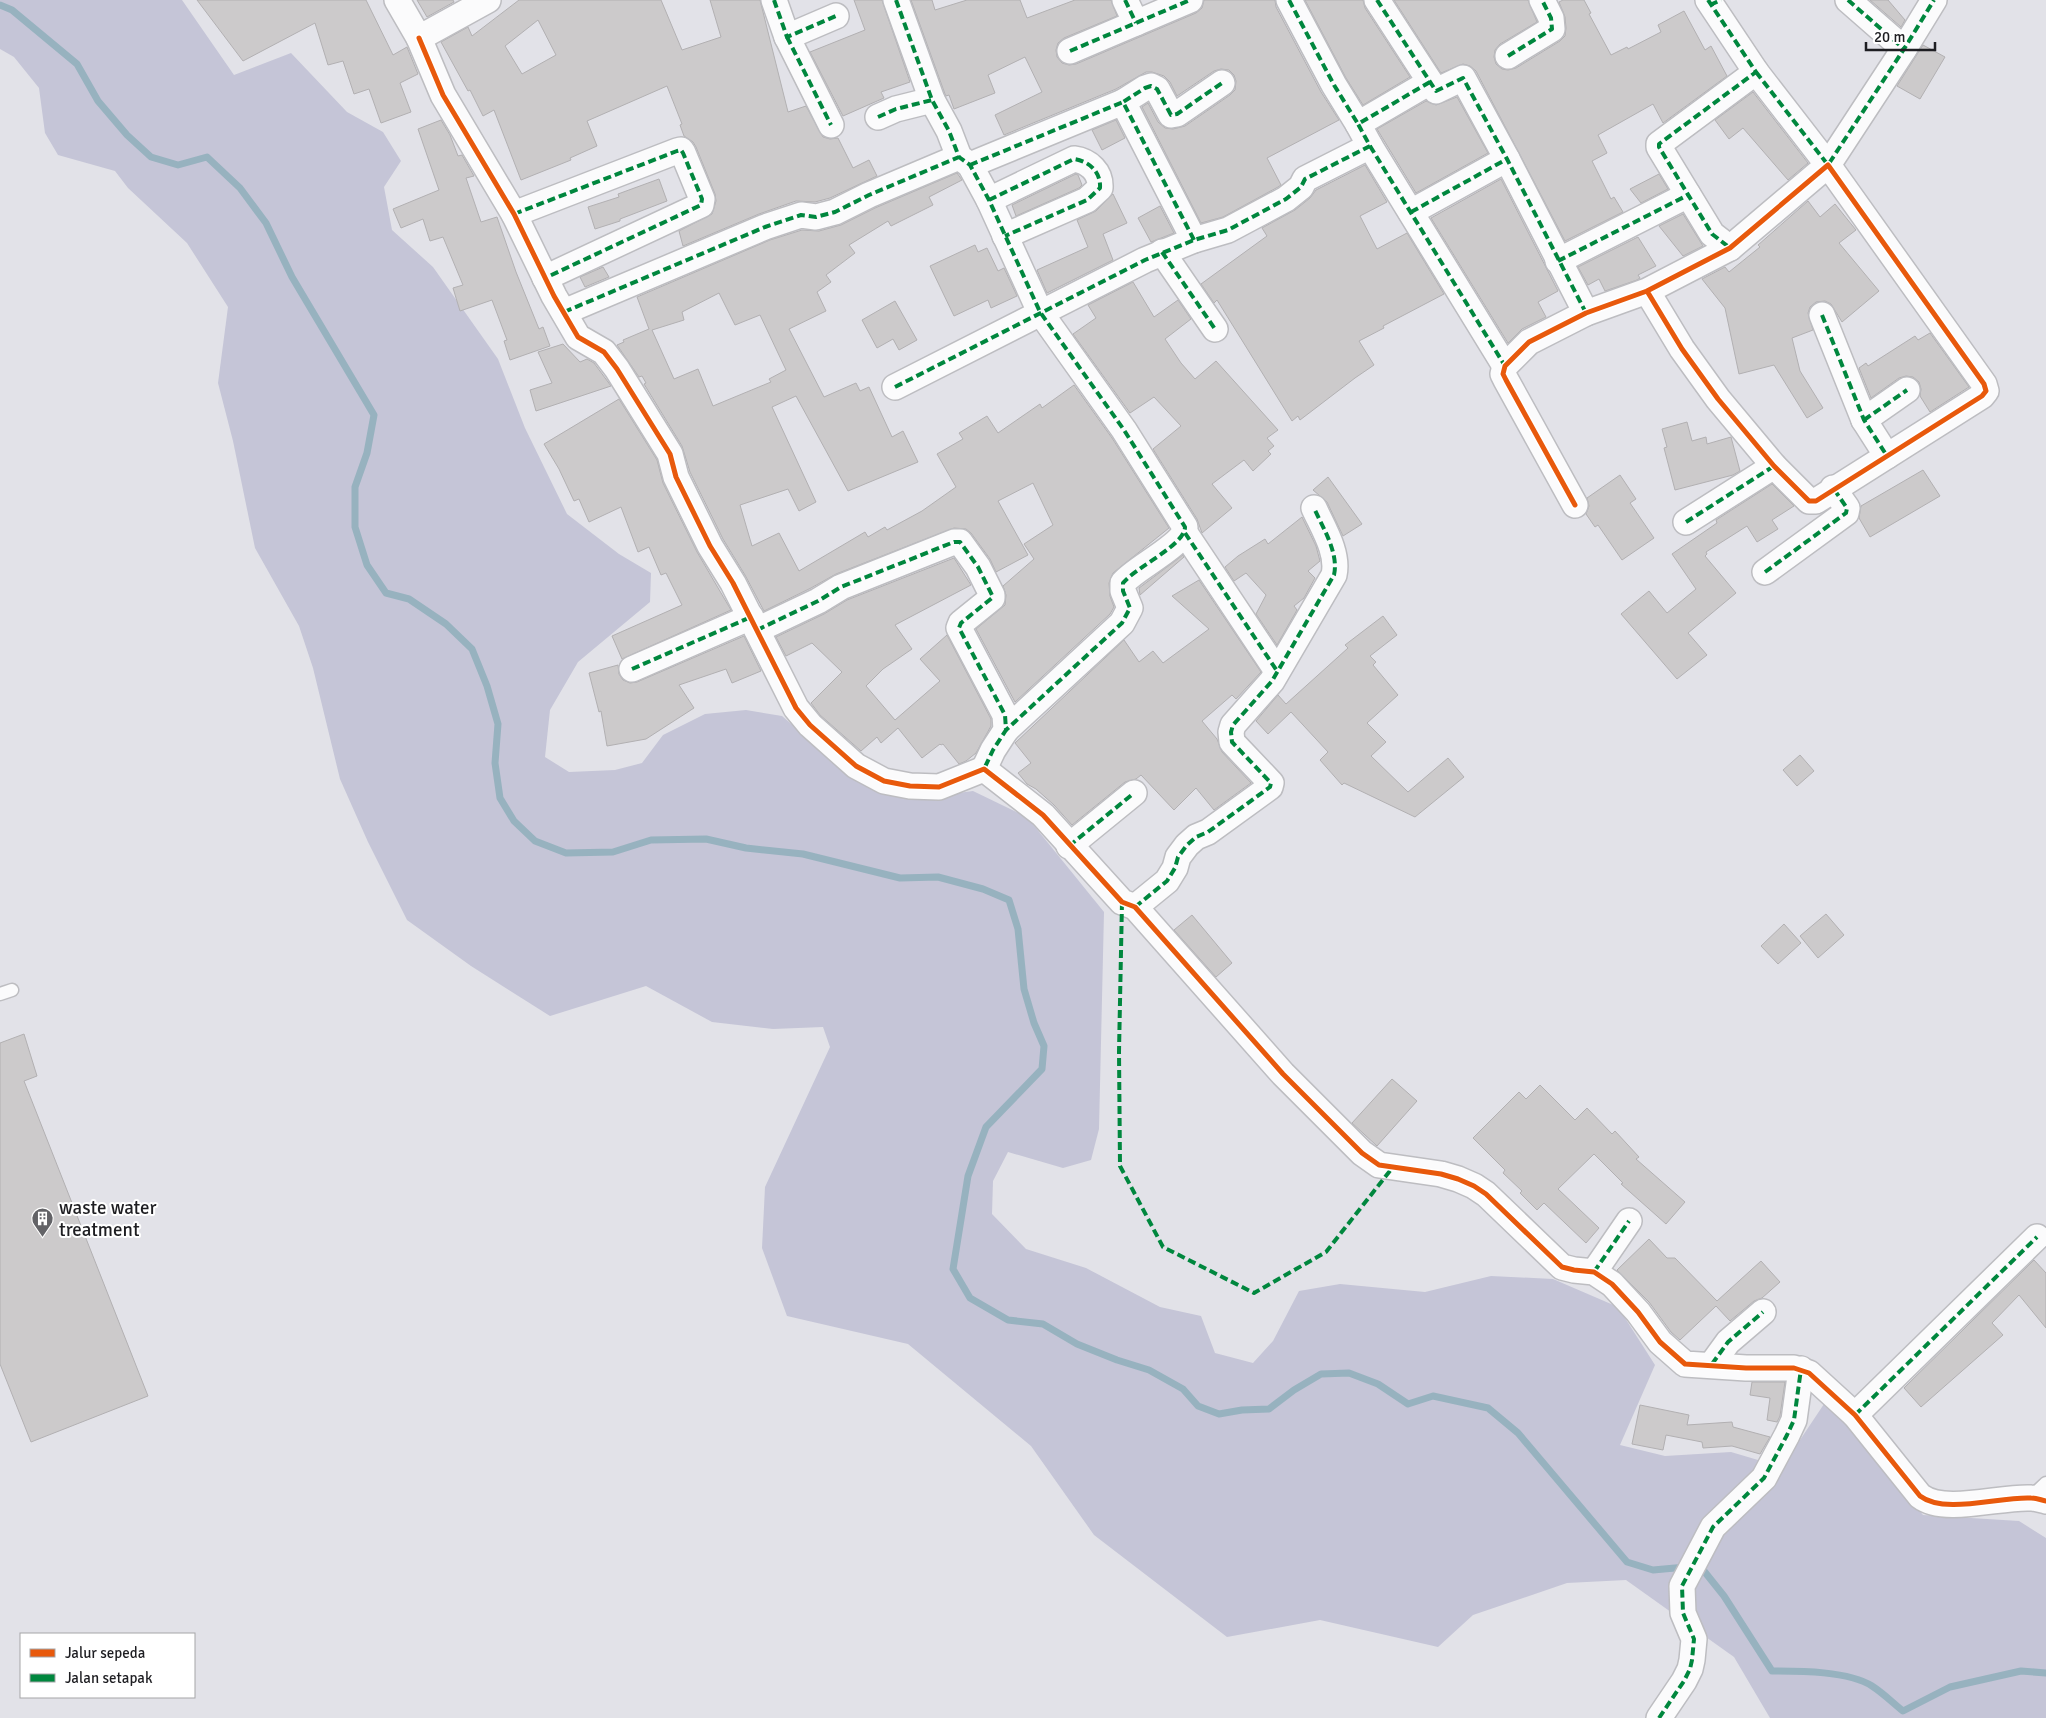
<svg xmlns="http://www.w3.org/2000/svg" width="2046" height="1718" font-family="Signika,sans-serif">
<rect width="100%" height="100%" fill="#e2e2e8"/>
<path fill="#c5c5d7" d="M0 0H182L234 75 291 53 347 112 383 132 401 161 384 187 392 230 433 267 498 359 525 428 567 514 619 554 651 573 650 602 578 662 550 710 545 757 569 772 615 770 642 763 663 735 705 714 746 710 782 716 858 781 922 798 973 791 1027 817 1104 912 1099 1129 1091 1160 1063 1168 1008 1152 993 1181 992 1214 1026 1249 1086 1268 1160 1307 1201 1316 1215 1353 1253 1363 1273 1341 1299 1291 1340 1284 1425 1292 1491 1276 1553 1279 1618 1307 1655 1365 1620 1445 1665 1456 1731 1452 1782 1467 1826 1401 1923 1515 2019 1521 2046 1538V1718H1770L1734 1657 1626 1580 1567 1583 1473 1615 1438 1647 1320 1620 1227 1637 1094 1535 1031 1446 908 1344 787 1316 762 1248 765 1187 830 1047 823 1027 773 1029 712 1022 646 986 550 1016 471 966 407 920 368 842 340 779 313 668 299 626 255 548 233 441 218 383 228 307 187 243 128 188 115 171 58 155 45 133 39 88 14 57 0 49Z"/>
<g fill="none" stroke-linecap="round" stroke-linejoin="round">
<g stroke="#97b2bf" stroke-width="7">
<path d="M0 5 12 10 77 64 98 101 127 135 151 157 178 165 207 157 240 188 266 223 292 277 374 415 367 453 355 487V527L367 565 386 593 409 599 446 624 472 649 487 686 498 724 495 763 500 798 514 821 535 841 566 853 613 852 651 840 706 839 746 848 803 854 900 878 938 877 983 889 1009 900 1018 929 1024 989 1034 1023 1044 1046 1042 1069 986 1127 968 1176 953 1269 970 1298 1008 1320 1043 1324 1077 1344 1117 1360 1149 1370 1183 1389 1198 1406 1219 1414 1242 1410 1269 1409 1294 1390 1321 1374 1349 1373 1378 1384 1408 1404 1433 1396 1488 1408 1518 1433 1627 1562 1653 1570 1686 1567"/>
<path d="M1696 1568 1704 1571 1724 1596 1772 1671C1800 1671 1849 1671 1872 1686 1883 1693 1893 1703 1903 1711L1950 1687 2021 1671 2046 1673"/>
</g>
</g>
<g fill="#cccacb" stroke="#b2b0b2" fill-rule="evenodd">
<path d="M197 0H366L393 55 407 47 418 74 400 83 411 112 381 123 369 89 354 94 343 61 328 65 315 23 243 61Z"/>
<path d="M417 0H453L454 2 427 17Z"/>
<path d="M519 0H661L682 50 721 37 710 0H760L788 112 806 106 823 137 830 139 838 138 853 168 869 160 877 176 830 198 815 202 796 201 759 214 683 246 679 231 712 214 716 201 715 194 696 147 693 142 684 136 680 125 682 124 667 86 587 121 597 146 570 158 571 160 521 180 494 110 483 116 470 90 468 91 441 42 468 27 472 36ZM538 20 556 55 522 74 505 46Z"/>
<path d="M854 0H882L910 82 881 92 884 98 843 116 810 52 865 30Z"/>
<path d="M911 0H932L935 10 967 0H1020L1027 18 1075 0H1111L1117 16 1064 38 1058 43 1056 50 1057 57 1062 63 1069 65 1076 64 1196 13 1202 8 1204 0H1275L1276 7 1321 92 1339 120 1267 158 1281 185 1278 187 1223 217 1201 223 1142 107 1148 103 1158 122 1165 128 1173 129 1185 126 1230 95 1235 90 1236 81 1234 75 1229 70 1221 69 1214 71 1177 96 1170 82 1164 76 1152 72H1146L1116 89 1004 135 995 115 1042 92 1025 57 988 75 995 93 954 109 949 95 946 96 945 94Z"/>
<path d="M1305 0H1363L1365 8 1410 77 1363 105 1346 78Z"/>
<path d="M1394 0H1528L1537 22 1500 44 1495 50 1494 57 1496 64 1502 69 1508 70 1516 68 1560 41 1565 36 1566 28 1565 17 1559 2 1563 0H1584L1591 13 1589 14 1611 55 1627 47 1628 49 1661 32 1658 25 1684 11 1705 50 1711 46 1727 76 1663 123 1653 104 1598 135 1607 153 1592 161 1611 199 1614 197 1623 212 1565 241 1476 71 1470 66 1463 64 1441 73Z"/>
<path d="M1870 0H1888L1905 20 1901 27Z"/>
<path d="M1923 45 1945 57 1920 99 1897 86Z"/>
<path d="M1753 92 1808 163 1788 180 1743 128 1729 139 1715 120Z"/>
<path d="M1457 97 1488 153 1416 193 1377 129 1426 101 1436 105Z"/>
<path d="M441 120 450 135 458 156 462 155 474 176 466 178 481 222 497 217 516 272 539 329 543 327 550 346 510 360 504 341 507 340 492 300 460 311 453 288 463 285 443 237 430 241 423 219 401 228 393 209 439 190 418 129Z"/>
<path d="M1116 120 1125 138 1102 150 1092 130Z"/>
<path d="M1365 165 1387 202 1360 216 1377 249 1407 233 1444 294 1383 326 1384 328 1359 341 1374 365 1355 378 1300 420 1298 416 1292 421 1217 300 1214 303 1201 284 1267 236 1262 228 1295 210 1310 198 1316 190Z"/>
<path d="M957 173 962 180 929 197 933 205 891 226 888 221 849 245 855 253 826 275 831 282 817 292 826 311 789 329 824 397 856 383 860 391 869 387 892 437 903 431 918 462 848 491 796 396 772 407 816 502 799 511 788 489 740 505 752 546 779 533 799 571 865 532 868 537 885 527 887 530 922 511 956 487 937 454 963 439 959 433 987 416 998 433 1040 404 1042 408 1074 385 1112 438 1169 528 1113 573 1109 583 1110 596 1114 607 1110 614 1015 702 976 629 1005 605 1006 595 1003 586 1034 559 1024 544 1053 525 1033 483 998 501 1028 555 996 572 990 559 971 533 966 529 954 528 836 574 811 588 764 611 745 575 723 539 690 472 682 446 644 384 646 383 642 376 639 377 617 345 624 342 623 340 649 329 637 297 770 240 802 230 819 231 841 225 875 208ZM719 293 735 325 760 315 786 370 769 379 771 382 713 406 698 369 674 379 652 330 684 320 682 312Z"/>
<path d="M1076 174 1078 175 1082 185 1079 188 1016 216 1012 205Z"/>
<path d="M1659 174 1668 189 1641 203 1630 189Z"/>
<path d="M659 179 667 201 620 219V221L595 229 588 207 619 197 618 194Z"/>
<path d="M1501 179 1558 291 1538 302 1546 317 1522 329 1508 343 1431 218Z"/>
<path d="M1113 194 1127 223 1103 234 1113 260 1047 293 1037 270 1088 247 1077 220 1096 211Z"/>
<path d="M1808 201 1820 217 1835 204 1856 230 1839 243 1879 291 1842 322 1831 304 1825 301 1816 302 1810 307 1808 313 1813 330 1792 338 1800 371 1823 408 1807 418 1774 365 1739 374 1725 308 1702 279 1725 267 1729 272 1760 247 1758 245Z"/>
<path d="M1160 206 1174 233 1151 242 1138 218Z"/>
<path d="M1683 214 1703 246 1683 256 1659 226Z"/>
<path d="M1638 237 1656 266 1638 275 1640 278 1637 280 1605 291 1599 279 1588 285 1578 267Z"/>
<path d="M975 245 978 252 987 248 998 271 1004 268 1017 296 991 308 988 300 954 316 930 266Z"/>
<path d="M603 267 609 277 585 287 580 277Z"/>
<path d="M1133 282 1154 317 1178 300 1191 319 1165 339 1181 363 1195 379 1216 361 1278 430 1267 438 1274 446 1268 451 1271 454 1253 471 1244 460 1212 484 1232 508 1202 533 1197 519 1153 449 1181 426 1154 397 1130 413 1073 334 1096 318 1088 305Z"/>
<path d="M895 301 917 340 899 350 893 339 877 348 862 320Z"/>
<path d="M1930 333 1969 387 1930 412 1920 396 1921 389 1919 382 1913 377 1906 376 1899 378 1871 398 1859 368 1866 363 1868 366 1915 336 1918 340Z"/>
<path d="M563 344 580 362 587 359 594 363 611 386 536 411 530 390 552 383 538 352Z"/>
<path d="M619 399 657 460 663 483 697 552 731 610 622 659 612 636 682 605 666 573 661 575 649 547 638 552 621 507 589 522 579 499 574 501 559 469 544 444Z"/>
<path d="M1687 422 1692 441 1706 437 1707 444 1731 437 1740 471 1733 475 1675 490 1664 448 1667 447 1662 429Z"/>
<path d="M1923 470 1940 496 1870 537 1859 518 1861 506Z"/>
<path d="M1620 475 1636 499 1630 503 1654 538 1622 560 1598 525 1595 527 1586 514 1589 506 1587 498Z"/>
<path d="M1328 477 1362 524 1343 536 1327 502 1313 490Z"/>
<path d="M1772 484 1794 506 1772 520 1778 529 1757 542 1747 526 1706 552 1707 554 1705 556 1736 593 1688 633 1707 655 1677 679 1621 614 1649 591 1667 613 1696 589 1672 554 1717 523 1716 520Z"/>
<path d="M1302 517 1316 546 1320 561 1308 571 1315 578 1304 598 1294 606 1297 610 1277 645 1256 614 1266 595 1246 573 1234 581 1225 567 1238 556 1265 539 1268 544Z"/>
<path d="M1183 555 1184 557 1140 595 1139 588Z"/>
<path d="M954 558 971 585 895 625 912 649 883 669 866 686 895 720 940 681 920 659 947 635 991 719V726L976 753 966 761 959 764 943 744 941 745 940 744 922 758 898 728 881 743 877 737 861 751 820 715 811 703 842 672 812 643 786 656 776 637 824 614 847 600Z"/>
<path d="M1199 580 1261 672 1236 699 1232 695 1202 721 1217 739 1222 752 1251 783 1214 810 1196 788 1174 810 1141 775 1136 779 1125 782 1072 825 1054 805 1036 789 1027 784 1018 773 1031 763 1015 743 1124 640 1139 662 1153 651 1163 663 1209 629 1172 596Z"/>
<path d="M1383 616 1397 635 1370 656 1376 662 1373 665 1398 695 1367 723 1386 742 1371 756 1408 792 1448 758 1464 777 1415 817 1344 783 1342 785 1320 760 1328 752 1291 712 1268 734 1256 721 1278 695 1286 704 1348 648 1345 645Z"/>
<path d="M744 636 761 671 732 683 726 669 679 685 694 708 646 739 607 746 601 711 599 712 589 673 618 665 619 674 623 680 630 683 637 682Z"/>
<path d="M1800 755 1814 771 1797 786 1783 770Z"/>
<path d="M1826 914 1844 935 1818 958 1800 936Z"/>
<path d="M1192 915 1232 963 1216 977 1174 930Z"/>
<path d="M1784 924 1801 943 1778 964 1761 946Z"/>
<path d="M24 1034 37 1076 24 1081 148 1396 31 1442 0 1364V1043Z"/>
<path d="M1392 1079 1417 1101 1377 1146 1352 1123Z"/>
<path d="M1540 1085 1575 1120 1587 1108 1612 1134 1615 1131 1639 1157 1636 1159 1685 1202 1666 1224 1621 1184 1623 1183 1594 1154 1558 1189 1599 1228 1586 1243 1544 1203 1537 1210 1520 1193 1522 1191 1503 1173 1505 1170 1473 1138 1519 1092 1526 1099Z"/>
<path d="M1649 1239 1667 1258H1675L1717 1301 1761 1261 1780 1282 1762 1298 1754 1301 1730 1321 1716 1306 1680 1340 1671 1332 1649 1302 1617 1270Z"/>
<path d="M2034 1260 2046 1273V1328L2019 1295 1992 1323 2003 1335 1921 1407 1904 1388Z"/>
<path d="M1752 1382H1785L1780 1416 1777 1422 1767 1420 1770 1398 1750 1395Z"/>
<path d="M1640 1405 1689 1415 1687 1425 1732 1422 1733 1427 1770 1437 1760 1454 1732 1446 1703 1448 1702 1442 1666 1435 1663 1450 1632 1444Z"/>
</g>
<g fill="none" stroke-linecap="round" stroke-linejoin="round">
<defs>
<g id="service">
<path d="M0 994 12 990"/>
<path d="M2030 1498 2046 1483"/>
</g>
<g id="minor">
<path d="M397 0 419 38 488 0"/>
<path d="M774 0 787 37 836 16"/>
<path d="M896 0 932 100 949 131 959 157 970 165 989 200 1040 312 1124 430 1185 527C1185 545 1136 567 1123 583V591L1130 608 1122 623 1006 730"/>
<path d="M1125 0 1136 23"/>
<path d="M1289 0 1334 85 1358 124"/>
<path d="M1377 0 1436 91 1463 78 1507 159 1586 313"/>
<path d="M1708 0 1756 72 1659 144V147L1712 234 1730 248"/>
<path d="M1848 0 1904 49"/>
<path d="M787 37 831 125"/>
<path d="M419 38 443 95 514 214 554 296 578 337 604 352 617 369 670 454 676 477 710 546 733 583 796 708 810 725 856 766 884 781 910 786 939 787 984 769 1043 815 1122 902 1135 907 1283 1074 1362 1153 1379 1165 1441 1174 1458 1179 1474 1186 1486 1194 1562 1267 1574 1270 1594 1272 1612 1284 1638 1312 1660 1342 1685 1364 1746 1368H1794L1809 1373 1855 1415 1920 1496C1945 1515 2001 1496 2031 1498 2036 1498 2041 1500 2046 1501"/>
<path d="M1070 51 1190 0"/>
<path d="M1508 56 1552 29 1551 18 1542 0"/>
<path d="M1756 72 1828 165 1904 49 1934 0"/>
<path d="M878 117 896 109 932 100"/>
<path d="M1370 146 1505 366"/>
<path d="M970 165 1123 102"/>
<path d="M989 200 1074 159C1089 161 1101 172 1100 188L1087 200 1005 236"/>
<path d="M1411 212 1507 159"/>
<path d="M514 214 677 151 681 150 683 153 702 199 701 205 545 278"/>
<path d="M1194 240 1123 102 1145 88 1151 86 1157 89 1171 115 1177 114 1222 83"/>
<path d="M1162 252 1215 329"/>
<path d="M1558 261 1688 195"/>
<path d="M564 312 765 227 801 215 816 217 835 212 869 195 959 157"/>
<path d="M1822 315 1864 420 1887 456"/>
<path d="M895 387 1145 260 1194 240 1228 230 1286 199 1301 187 1305 179 1370 146 1358 124 1430 82"/>
<path d="M1864 420 1907 390"/>
<path d="M1575 505 1506 380 1503 374 1505 366 1529 342 1586 313 1647 291 1730 248 1828 165 1984 384 1986 391 1982 396 1816 501H1809L1774 466 1718 399 1682 349 1647 291"/>
<path d="M1686 522 1774 466"/>
<path d="M1185 533 1277 671"/>
<path d="M1765 572 1846 513 1847 508 1833 488"/>
<path d="M757 630 818 601 841 587 954 542H960L978 567 992 595V598L961 623 959 628 1005 715 1006 730 993 750 984 769"/>
<path d="M632 669 751 617"/>
<path d="M1069 846 1134 793"/>
<path d="M1135 907 1167 881 1175 868 1178 857 1187 845 1196 837 1208 832 1270 787 1271 783 1232 742 1231 732 1233 725 1272 681 1334 575C1339 553 1323 528 1314 508"/>
<path d="M1594 1272 1629 1221"/>
<path d="M1712 1364 1728 1342 1763 1312"/>
<path d="M1855 1415 2037 1237"/>
<path d="M1659 1718 1684 1681 1690 1669 1692 1660 1694 1639 1683 1613 1682 1586 1713 1527 1764 1478 1787 1435 1794 1420 1801 1369"/>
</g>
</defs>
<use href="#service" stroke="#bdbdc1" stroke-width="15"/>
<use href="#minor" stroke="#bdbdc1" stroke-width="28"/>
<use href="#service" stroke="#fbfbfc" stroke-width="12"/>
<use href="#minor" stroke="#fbfbfc" stroke-width="25"/>
<g stroke="#00873e" stroke-width="4" stroke-dasharray="8 4" stroke-linecap="butt">
<path d="M774 0 787 37 836 16"/>
<path d="M896 0 932 100 949 131 959 157 970 165 989 200 1040 312 1124 430 1185 527C1185 545 1136 567 1123 583V591L1130 608 1122 623 1006 730"/>
<path d="M1125 0 1136 23"/>
<path d="M1289 0 1334 85 1358 124"/>
<path d="M1377 0 1436 91 1463 78 1507 159 1586 313"/>
<path d="M1708 0 1756 72 1659 144V147L1712 234 1730 248"/>
<path d="M1848 0 1904 49"/>
<path d="M1710 5 1721 0"/>
<path d="M787 37 831 125"/>
<path d="M1070 51 1190 0"/>
<path d="M1508 56 1552 29 1551 18 1542 0"/>
<path d="M1756 72 1828 165 1904 49 1934 0"/>
<path d="M878 117 896 109 932 100"/>
<path d="M1370 146 1505 366"/>
<path d="M970 165 1123 102"/>
<path d="M989 200 1074 159C1089 161 1101 172 1100 188L1087 200 1005 236"/>
<path d="M1411 212 1507 159"/>
<path d="M514 214 677 151 681 150 683 153 702 199 701 205 545 278"/>
<path d="M1194 240 1123 102 1145 88 1151 86 1157 89 1171 115 1177 114 1222 83"/>
<path d="M1162 252 1215 329"/>
<path d="M1558 261 1688 195"/>
<path d="M564 312 765 227 801 215 816 217 835 212 869 195 959 157"/>
<path d="M1822 315 1864 420 1887 456"/>
<path d="M895 387 1145 260 1194 240 1228 230 1286 199 1301 187 1305 179 1370 146 1358 124 1430 82"/>
<path d="M1864 420 1907 390"/>
<path d="M1686 522 1774 466"/>
<path d="M1185 533 1277 671"/>
<path d="M1765 572 1846 513 1847 508 1833 488"/>
<path d="M757 630 818 601 841 587 954 542H960L978 567 992 595V598L961 623 959 628 1005 715 1006 730 993 750 984 769"/>
<path d="M632 669 751 617"/>
<path d="M1069 846 1134 793"/>
<path d="M1122 902 1119 1052 1120 1166 1163 1247 1254 1293 1326 1252 1393 1167"/>
<path d="M1135 907 1167 881 1175 868 1178 857 1187 845 1196 837 1208 832 1270 787 1271 783 1232 742 1231 732 1233 725 1272 681 1334 575C1339 553 1323 528 1314 508"/>
<path d="M1594 1272 1629 1221"/>
<path d="M1712 1364 1728 1342 1763 1312"/>
<path d="M1855 1415 2037 1237"/>
<path d="M1659 1718 1684 1681 1690 1669 1692 1660 1694 1639 1683 1613 1682 1586 1713 1527 1764 1478 1787 1435 1794 1420 1801 1369"/>
</g>
<defs>
<g id="cycleway">
<path d="M419 38 443 95 514 214 554 296 578 337 604 352 617 369 670 454 676 477 710 546 733 583 796 708 810 725 856 766 884 781 910 786 939 787 984 769 1043 815 1122 902 1135 907 1283 1074 1362 1153 1379 1165 1441 1174 1458 1179 1474 1186 1486 1194 1562 1267 1574 1270 1594 1272 1612 1284 1638 1312 1660 1342 1685 1364 1746 1368H1794L1809 1373 1855 1415 1920 1496C1945 1515 2001 1496 2031 1498 2036 1498 2041 1500 2046 1501"/>
<path d="M1575 505 1506 380 1503 374 1505 366 1529 342 1586 313 1647 291 1730 248 1828 165 1984 384 1986 391 1982 396 1816 501H1809L1774 466 1718 399 1682 349 1647 291"/>
</g>
</defs>
<use href="#cycleway" stroke="#fff" stroke-width="8"/>
<use href="#cycleway" stroke="#e8590c" stroke-width="5"/>
</g>
<defs>
<symbol id="building-pin" viewBox="-11 -11 22 30"><path d="M0 17L-7.5 6A9.5 9.5 0 1 1 7.5 6Z" fill="#636367" stroke="#fff"/><path d="M-4-6H4V6H1V3H-1V6H-4ZM-2.5-4.3h1.7v1.8h-1.7ZM.8-4.3h1.7v1.8H.8ZM-2.5-1h1.7V.8h-1.7ZM.8-1h1.7V.8H.8Z" fill="#fff"/></symbol>
</defs>
<g fill-rule="evenodd">
<use href="#building-pin" x="30" y="1206" width="25" height="34"/>
</g>
<g text-anchor="middle" stroke-width="4" stroke-linejoin="round" paint-order="stroke">
<g font-size="19" fill="#1e1e22" stroke="#fff" text-anchor="start">
<text x="59" y="1214">waste water<tspan x="59" dy="22">treatment</tspan></text>
</g>
</g>
<rect x="20" y="1633" width="175" height="65" fill="#ffffff" stroke="#a5a5a7"/>
<rect x="30" y="1649" width="25" height="8" fill="#e8590c" stroke="#a5a5a7"/>
<text x="65" y="1658" font-size="15" fill="#1e1e22">Jalur sepeda</text>
<rect x="30" y="1674" width="25" height="8" fill="#00873e" stroke="#a5a5a7"/>
<text x="65" y="1683" font-size="15" fill="#1e1e22">Jalan setapak</text>
<path d="M1866 42v8h69v-8" fill="none" stroke="#1e1e22" stroke-width="2.5"/>
<text x="1874" y="42" font-size="15" fill="#1e1e22" stroke="#ffffff" stroke-width="4" paint-order="stroke">20 m</text>
</svg>
